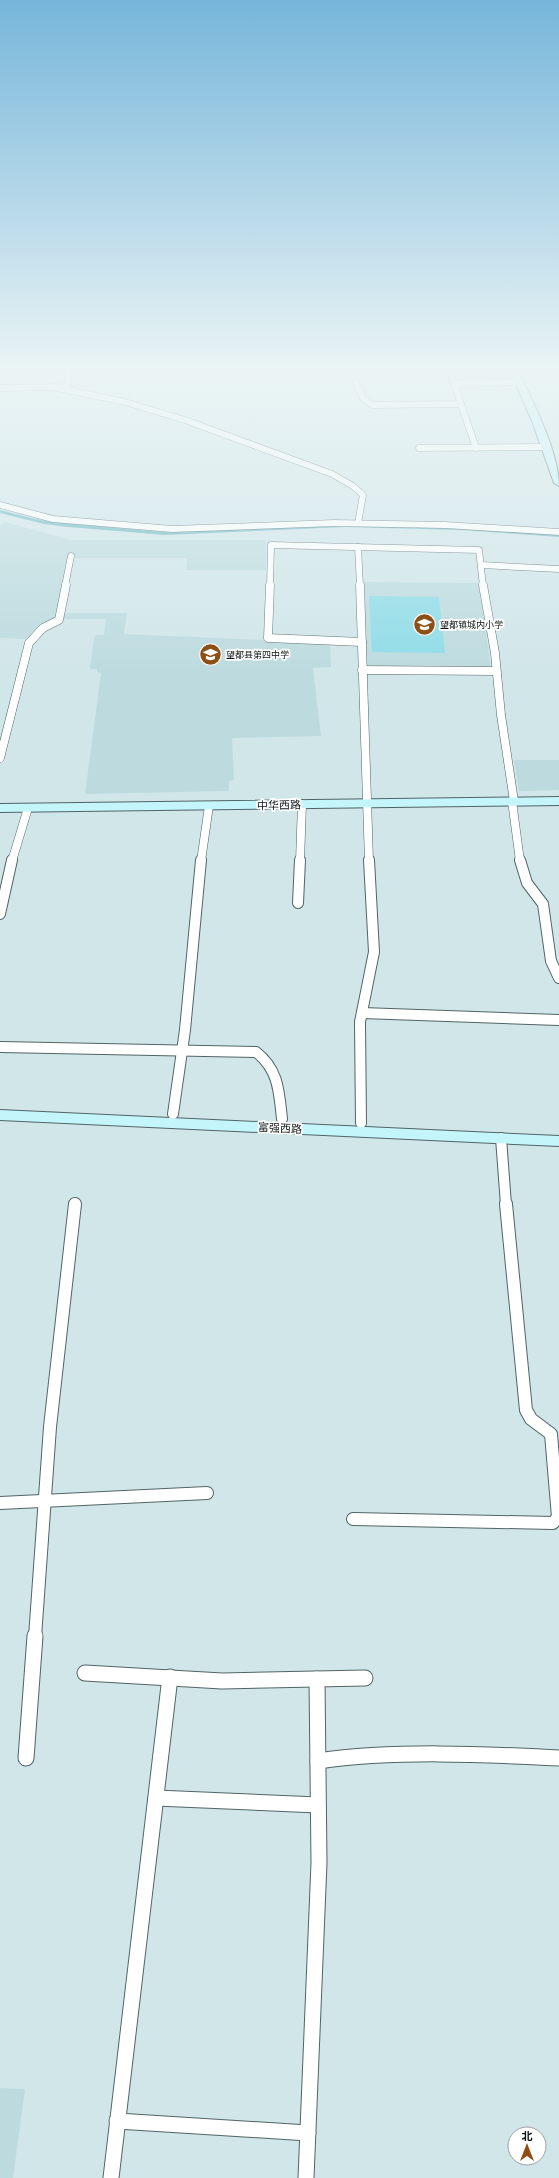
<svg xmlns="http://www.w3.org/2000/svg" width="559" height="2178" font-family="Quicksand,'Noto Sans SC',sans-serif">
<rect width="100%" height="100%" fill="#d1e6e9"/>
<g fill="#bddbdf">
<path d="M5 522 71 540H266V570H186L187 558H68L58 613H127L124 634 330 643 331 667 313 668 321 736 232 738 234 780 229 781V791L85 794 101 673 97 672V669H90L94 638 96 635H104L106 619H57L39 625 26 639 0 638V524Z"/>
<path d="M364 582 479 583 491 668 367 667Z"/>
<path d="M514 760H559V790L519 791Z"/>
<path d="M0 2088 25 2089 13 2178H0Z"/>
</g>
<path fill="#8fdce7" d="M369 596 439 597 445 653 372 652Z"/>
<path fill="#6bb9c4" d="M0 510 35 519 63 523 164 532 314 525 433 526 559 534V537L461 530 345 527 165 535 68 527 44 524 0 513Z"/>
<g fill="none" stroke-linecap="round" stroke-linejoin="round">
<defs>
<g id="street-far4">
<path d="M448 366 476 448"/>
<path d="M356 383 363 398 372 405 460 404"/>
<path d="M454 384 519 382"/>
<path d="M53 387 125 402 185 420 332 474 353 486 363 495 358 523"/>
<path d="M0 388 67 387 69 366"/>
<path d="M419 448 547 447"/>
<path d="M0 505 53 519 172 529 334 523 445 525 559 532"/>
<path d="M358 547 360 586"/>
<path d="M481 565 559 569"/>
<path d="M65 586 71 556"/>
<path d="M270 586 271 545 479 550 483 586"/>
</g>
<g id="street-far3">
<path d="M270 585 268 638 362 642"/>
<path d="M360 585 369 861"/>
<path d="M483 585 495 653 501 715 514 801"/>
<path d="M362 670 496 671"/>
<path d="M0 758 29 643 43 628 59 620 66 585"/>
<path d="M512 801 520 861"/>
<path d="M12 861 28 808"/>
<path d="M201 861 209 806"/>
<path d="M300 861 302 804"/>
</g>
<g id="street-far2">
<path d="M520 860 527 883 543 904 551 961 559 978"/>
<path d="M298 903 300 860"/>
<path d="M0 914 12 860"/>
<path d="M362 1013 559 1020"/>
<path d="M0 1047 256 1052C279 1070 279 1092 282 1119"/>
<path d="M173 1114 185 1030 201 860"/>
<path d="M361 1123 360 1022 374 952 369 860"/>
<path d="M501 1138 506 1205"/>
</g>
<g id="street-far1">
<path d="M0 1503 207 1493"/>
<path d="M353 1519 553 1523 558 1517 551 1434 531 1419 526 1410 506 1204"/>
<path d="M35 1637 50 1427 75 1204"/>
</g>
<g id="street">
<path d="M85 1673 222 1681 365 1678"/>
<path d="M26 1758 35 1636"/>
<path d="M318 1761C394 1750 482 1754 559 1758"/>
<path d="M156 1798 318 1805"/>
<path d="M117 2121 308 2133"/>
<path d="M111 2178 170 1677"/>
<path d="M306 2178 319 1863 317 1679"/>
</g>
<g id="secondary">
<path d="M508 366H516C531 399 559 450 559 486L554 483 532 421Z"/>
<path d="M559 797V805L0 812V804Z"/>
<path d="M0 1110 559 1136V1146L0 1120Z"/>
</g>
</defs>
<use href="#street-far4" stroke="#516466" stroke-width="7"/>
<use href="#street-far3" stroke="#516466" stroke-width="9"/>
<use href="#street-far2" stroke="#516466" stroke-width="12"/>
<use href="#street-far1" stroke="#516466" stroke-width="14"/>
<use href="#street" stroke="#516466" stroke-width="17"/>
<use href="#secondary" stroke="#516466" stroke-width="2"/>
<use href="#street-far4" stroke="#fff" stroke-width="6"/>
<use href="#street-far3" stroke="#fff" stroke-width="8"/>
<use href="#street-far2" stroke="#fff" stroke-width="10"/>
<use href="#street-far1" stroke="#fff" stroke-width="12"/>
<use href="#street" stroke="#fff" stroke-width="15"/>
<use href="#secondary" fill="#c4f5fb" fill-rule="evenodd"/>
</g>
<linearGradient id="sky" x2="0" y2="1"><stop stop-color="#76b6da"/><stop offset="0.55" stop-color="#eaf4f5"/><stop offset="1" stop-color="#eaf4f5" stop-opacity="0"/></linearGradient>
<rect width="559" height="671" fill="url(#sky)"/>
<defs>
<symbol id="school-disc" viewBox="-11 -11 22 22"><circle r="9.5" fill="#8e4f16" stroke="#fff"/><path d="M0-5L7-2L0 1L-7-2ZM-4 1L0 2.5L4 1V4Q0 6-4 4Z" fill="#fff"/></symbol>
</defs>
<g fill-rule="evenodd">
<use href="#school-disc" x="412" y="612" width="25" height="25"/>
<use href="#school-disc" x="198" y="642" width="25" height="25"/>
</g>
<g text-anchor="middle" stroke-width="3.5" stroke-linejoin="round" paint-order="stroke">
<g font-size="9" fill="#0c1314" stroke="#fff" text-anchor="start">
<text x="440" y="628">望都镇城内小学</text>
<text x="226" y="658">望都县第四中学</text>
</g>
<g font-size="11" fill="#0c1314" stroke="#fff">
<text transform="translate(279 805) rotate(-1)" y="4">中华西路</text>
<text transform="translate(280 1128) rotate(3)" y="4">富强西路</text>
</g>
</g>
<g transform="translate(527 2146)"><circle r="19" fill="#ffffff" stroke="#9ea1a1"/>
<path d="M0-3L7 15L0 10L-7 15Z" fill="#8e4f16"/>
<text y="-6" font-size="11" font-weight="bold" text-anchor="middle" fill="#0c1314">北</text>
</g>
</svg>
